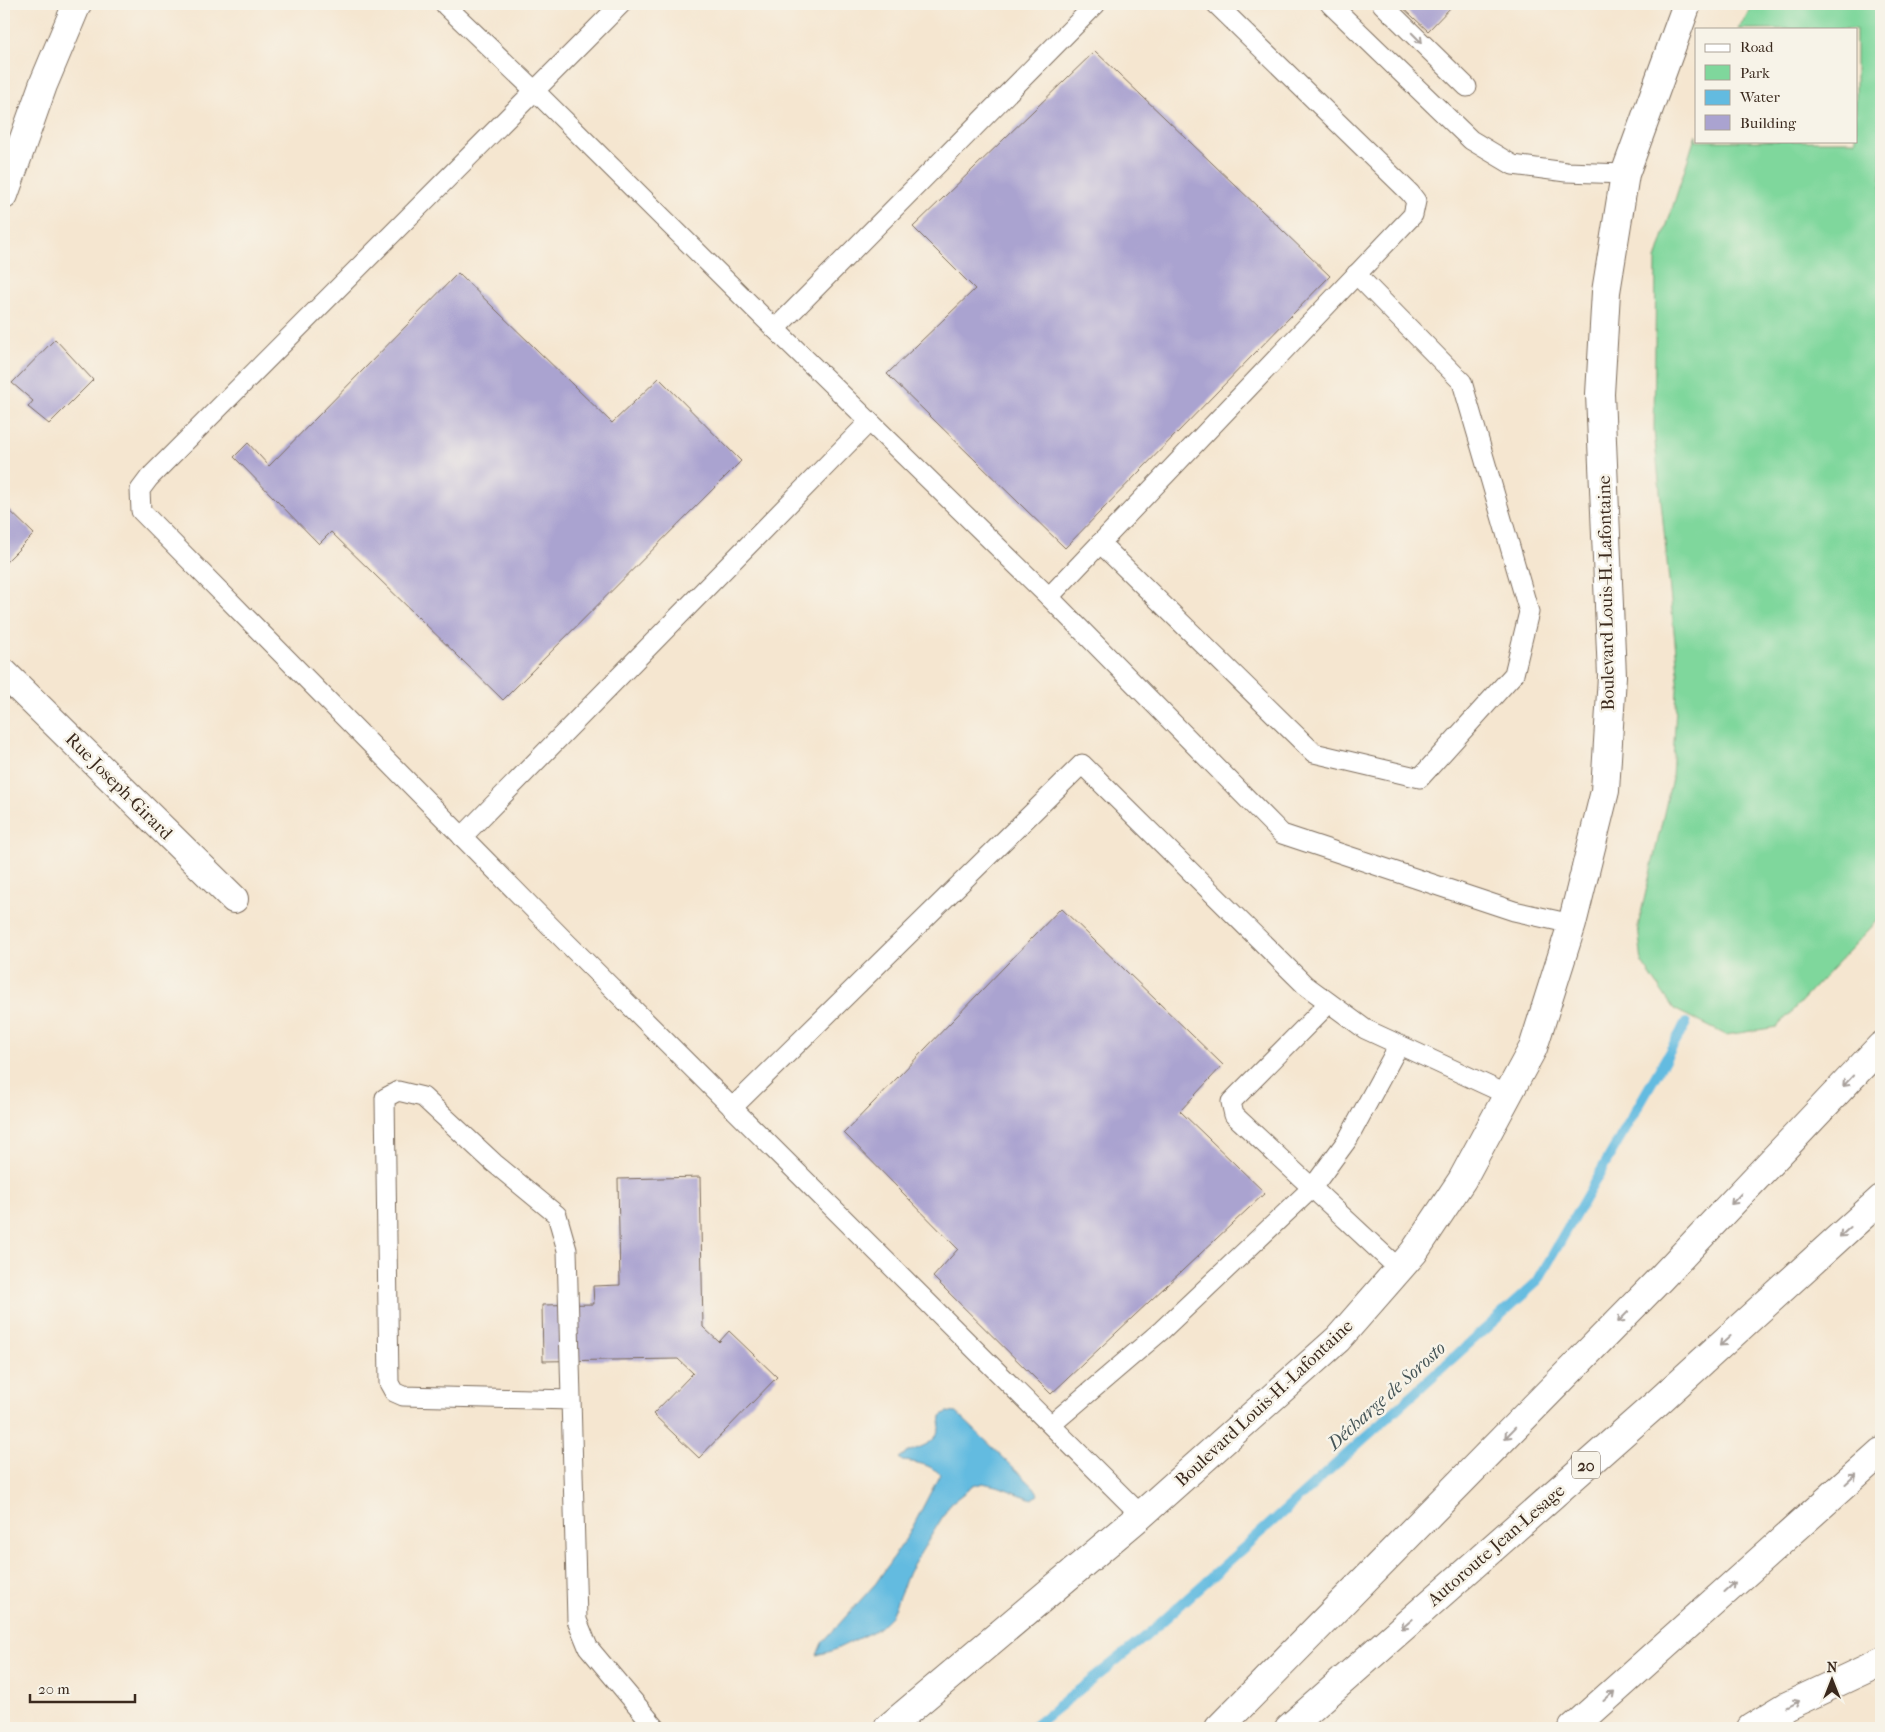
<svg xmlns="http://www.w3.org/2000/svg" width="1885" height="1732" font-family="'IM FELL French Canon',serif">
<rect width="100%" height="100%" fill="#f7f3e8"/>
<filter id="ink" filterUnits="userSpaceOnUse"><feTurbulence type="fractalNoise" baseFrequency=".02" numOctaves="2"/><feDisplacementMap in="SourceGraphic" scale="10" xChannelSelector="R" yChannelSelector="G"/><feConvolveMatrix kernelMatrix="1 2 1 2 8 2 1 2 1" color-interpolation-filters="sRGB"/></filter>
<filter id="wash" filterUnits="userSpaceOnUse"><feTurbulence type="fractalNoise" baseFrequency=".0096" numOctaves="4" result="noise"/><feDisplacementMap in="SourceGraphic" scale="20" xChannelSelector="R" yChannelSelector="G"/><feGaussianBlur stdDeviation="1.12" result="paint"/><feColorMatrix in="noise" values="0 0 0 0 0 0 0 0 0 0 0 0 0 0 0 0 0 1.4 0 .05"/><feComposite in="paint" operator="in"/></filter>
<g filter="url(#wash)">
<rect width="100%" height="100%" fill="#f5e6d0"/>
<path fill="#7fd79c" stroke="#5d805d" d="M1754 4H1881V917L1777 1027 1726 1035 1674 1009 1642 963 1638 926 1672 778 1678 672 1654 431 1656 259 1696 134V141H1856V29H1738Z"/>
<path fill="#63bbe0" stroke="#4f727f" d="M947 1412 957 1413 1034 1487 1039 1495 1032 1499 1000 1487 983 1483 973 1486 951 1503 909 1572 891 1616 878 1629 832 1651 817 1655 822 1643 876 1583 909 1534 940 1474C930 1464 915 1462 902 1461L899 1458C921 1442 939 1450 941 1416Z"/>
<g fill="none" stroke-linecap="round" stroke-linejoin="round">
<path stroke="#63bbe0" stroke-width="10" d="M1032 1728 1145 1637 1537 1282 1686 1023"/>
</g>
<g id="blocks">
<g fill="#aaa3d0">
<path d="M1399 4H1454L1428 31Z"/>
<path d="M1095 51 1330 276 1065 548 887 374 975 289 913 227Z"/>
<path d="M458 273 612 423 659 378 741 461 503 700 331 532 319 544 234 457 248 443 269 466Z"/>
<path d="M55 339 93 380 49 424 28 407 33 401 12 383Z"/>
<path d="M4 505 34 534 4 564Z"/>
<path d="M1061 908 1223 1065 1180 1111 1265 1193 1051 1394 933 1277 958 1249 844 1133Z"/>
<path d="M700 1177 703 1327 719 1342 729 1331 777 1377 699 1458 653 1414 693 1373 678 1359 543 1361 542 1305 594 1304 593 1286 620 1285 618 1179Z"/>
</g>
</g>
</g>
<g filter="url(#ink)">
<use href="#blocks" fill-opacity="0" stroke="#7c6c5c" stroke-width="1"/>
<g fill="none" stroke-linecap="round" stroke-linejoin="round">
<defs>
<g id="lane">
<path d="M447 4 446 6 535 91 775 329"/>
<path d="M621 4 149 478 140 490 141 511 565 941 1141 1515"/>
<path d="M1096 4 775 329 1049 597 1282 834 1514 911 1572 924"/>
<path d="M1330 4 1471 140 1513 165 1566 172 1625 174"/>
<path d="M1382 4 1467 87"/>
<path d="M1100 543 1314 753 1420 778 1514 674 1529 612 1462 382 1356 274"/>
<path d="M1049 597 1413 215 1416 201 1410 193 1216 4"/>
<path d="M462 837 869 422"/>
<path d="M1329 1003 1231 1102 1234 1115 1399 1269"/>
<path d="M732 1108 1082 764 1305 985 1365 1029 1508 1095"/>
<path d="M571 1400 403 1396 394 1392 389 1383 385 1098 398 1091 423 1097 494 1163 557 1215 567 1250 577 1620 588 1647 656 1728"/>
<path d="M1052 1424 1162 1330 1312 1188 1348 1139 1399 1045"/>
</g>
<g id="street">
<path d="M4 195 43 85 77 4"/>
<path d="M4 673 234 899"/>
</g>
<path id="secondary" d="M888 1728 1141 1515 1338 1339 1414 1252 1462 1180 1533 1048 1572 924 1605 791 1612 676 1600 394 1606 292 1625 174 1687 4"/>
<g id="highway">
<path d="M1219 1728 1661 1278 1881 1046"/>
<path d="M1289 1728 1656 1404 1881 1199"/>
<path d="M1573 1728 1881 1452"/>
<path d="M1751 1728 1787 1706 1881 1662"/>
</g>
</defs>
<use href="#lane" stroke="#7c6c5c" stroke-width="21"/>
<use href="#street" stroke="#7c6c5c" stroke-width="30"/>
<use href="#secondary" stroke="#7c6c5c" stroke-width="30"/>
<use href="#highway" stroke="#7c6c5c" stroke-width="30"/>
<use href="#lane" stroke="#fff" stroke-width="19"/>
<use href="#street" stroke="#fff" stroke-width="28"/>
<use href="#secondary" stroke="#fff" stroke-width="28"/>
<use href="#highway" stroke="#fff" stroke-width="28"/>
</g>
<defs><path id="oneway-shaft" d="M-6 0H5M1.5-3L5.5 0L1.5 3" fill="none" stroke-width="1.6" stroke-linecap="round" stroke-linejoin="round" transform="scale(1.25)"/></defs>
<g stroke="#a79f9a">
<use href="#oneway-shaft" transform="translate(1417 38) rotate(45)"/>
<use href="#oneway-shaft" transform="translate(1848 1081) rotate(133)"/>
<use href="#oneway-shaft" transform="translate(1736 1199) rotate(133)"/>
<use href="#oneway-shaft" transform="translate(1845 1232) rotate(138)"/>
<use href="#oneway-shaft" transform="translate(1623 1317) rotate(134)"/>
<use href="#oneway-shaft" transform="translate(1725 1341) rotate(138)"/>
<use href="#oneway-shaft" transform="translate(1510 1433) rotate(134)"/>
<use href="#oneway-shaft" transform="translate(1851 1479) rotate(-42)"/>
<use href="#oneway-shaft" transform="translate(1730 1587) rotate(-42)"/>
<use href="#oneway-shaft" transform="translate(1407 1624) rotate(139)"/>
<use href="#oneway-shaft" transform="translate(1609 1696) rotate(-42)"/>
<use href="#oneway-shaft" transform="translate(1793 1704) rotate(-27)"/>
</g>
</g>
<g text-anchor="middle" stroke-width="5" stroke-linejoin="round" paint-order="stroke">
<rect fill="#f7f3e8" stroke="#73665b" stroke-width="1" x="1572" y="1451.5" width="28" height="27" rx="4"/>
<g font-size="16" font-weight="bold" fill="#3b2a1e">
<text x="1586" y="1471">20</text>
</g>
<g font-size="18" fill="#3b2a1e" stroke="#f7f3e8">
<text transform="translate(1606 593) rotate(-91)" y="6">Boulevard Louis-H.-Lafontaine</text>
<text transform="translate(119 786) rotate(45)" y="6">Rue Joseph-Girard</text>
<text transform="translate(1264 1403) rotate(-43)" y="6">Boulevard Louis-H.-Lafontaine</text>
<text transform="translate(1496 1545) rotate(-41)" y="6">Autoroute Jean-Lesage</text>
</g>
<g font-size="19" font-style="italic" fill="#475658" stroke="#f7f3e8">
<text transform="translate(1386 1395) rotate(-42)" y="7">Décharge de Sorosto</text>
</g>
</g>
<rect width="1885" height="1732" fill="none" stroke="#f7f3e8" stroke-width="20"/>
<rect x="1695" y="28" width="162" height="115" fill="#f7f3e8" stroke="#aca397"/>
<rect x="1705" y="44" width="25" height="8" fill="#ffffff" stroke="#aca397"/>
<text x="1740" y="52" font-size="15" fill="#3b2a1e">Road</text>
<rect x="1705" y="65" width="25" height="15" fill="#7fd79c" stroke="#aca397"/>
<text x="1740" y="78" font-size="15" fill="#3b2a1e">Park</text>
<rect x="1705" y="90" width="25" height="15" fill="#63bbe0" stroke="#aca397"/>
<text x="1740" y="102" font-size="15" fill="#3b2a1e">Water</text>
<rect x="1705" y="115" width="25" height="15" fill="#aaa3d0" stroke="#aca397"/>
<text x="1740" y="128" font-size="15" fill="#3b2a1e">Building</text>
<g transform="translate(1832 1680)" stroke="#f7f3e8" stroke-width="4" paint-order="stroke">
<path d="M0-4L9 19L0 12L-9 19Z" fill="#3b2a1e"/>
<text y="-8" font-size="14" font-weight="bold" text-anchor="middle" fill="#3b2a1e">N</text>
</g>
<path d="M30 1694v8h105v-8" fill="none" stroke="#3b2a1e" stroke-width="2.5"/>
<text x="38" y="1694" font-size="15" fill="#3b2a1e" stroke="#f7f3e8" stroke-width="4" paint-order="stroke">20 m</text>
</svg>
